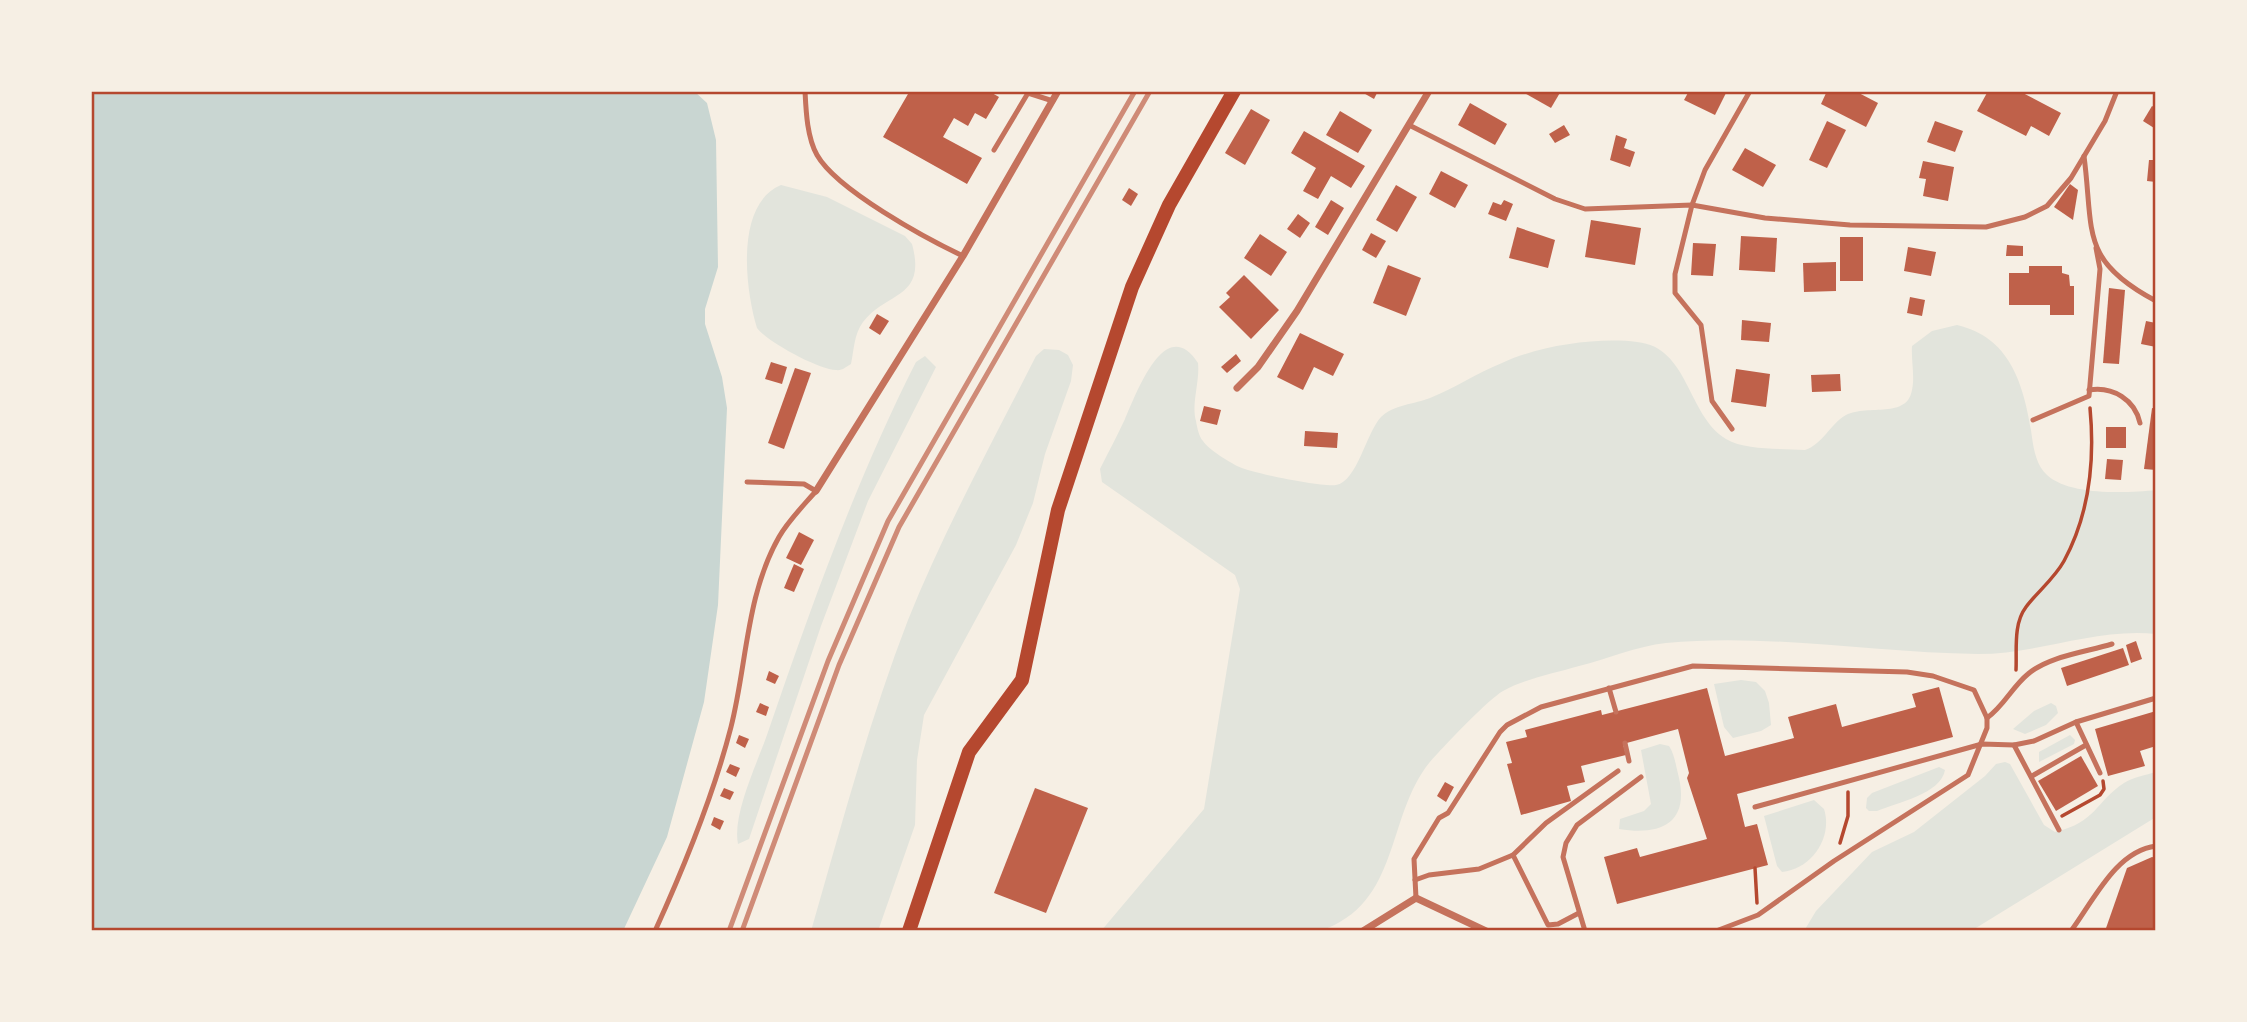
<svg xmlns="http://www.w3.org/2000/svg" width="2247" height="1022" font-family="Inter,sans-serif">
<rect width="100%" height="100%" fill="#f6efe4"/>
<g fill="#e2e4dc">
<path d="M781 185 827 197 905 236 912 244C927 299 887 291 863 322 854 334 854 350 851 364 846 367 842 371 836 370 819 370 766 341 757 328 745 289 735 204 781 185Z"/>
<path d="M1957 325C2009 337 2023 382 2031 430 2033 445 2035 464 2047 475 2070 496 2127 493 2156 490V634C2095 628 2039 654 1978 654 1874 653 1769 633 1666 643 1637 646 1607 659 1579 666 1555 673 1524 679 1503 691 1489 699 1451 739 1438 753 1383 807 1406 902 1320 931H1101L1204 809 1240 589 1235 575 1102 482 1100 469C1108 453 1117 436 1125 419 1136 395 1165 312 1198 363 1200 382 1191 404 1196 421 1197 427 1199 437 1203 441 1209 450 1228 461 1237 466 1251 473 1321 487 1336 485 1357 482 1366 433 1381 417 1393 405 1415 404 1430 398 1455 388 1477 373 1502 363 1538 346 1597 337 1637 342 1689 347 1687 415 1726 439 1746 451 1782 448 1805 450 1823 444 1830 424 1846 415 1869 404 1907 419 1912 390 1915 376 1911 360 1912 346L1932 331Z"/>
<path d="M1044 349 1059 350 1068 355 1073 365 1071 381 1045 454 1033 503 1016 545 924 715 917 760 915 825 878 931H811C841 827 869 721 908 620 944 530 992 443 1036 356Z"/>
<path d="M925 356 936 367 868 501 821 626 749 839 738 844C732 814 758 762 768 732 811 607 856 480 916 362Z"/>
<path d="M1741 680 1756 682 1765 691 1769 703 1771 725 1761 731 1733 738 1724 727 1714 684Z"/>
<path d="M2051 703 2056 706 2058 713 2046 725 2025 734 2013 729 2034 711Z"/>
<path d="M2070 735 2075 740 2074 744 2039 762V752Z"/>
<path d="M1660 744 1669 746C1675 755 1676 767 1679 778 1689 823 1661 836 1619 829L1620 819 1644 811 1651 804 1641 750Z"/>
<path d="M2005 762 2010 764 2044 825 2055 832C2097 822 2095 802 2124 783 2133 777 2146 775 2156 772V817L1971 931H1804L1816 911 1872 852 1914 832 1985 776 1996 764Z"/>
<path d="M1939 767 1945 770C1941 794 1896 803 1877 811H1869L1866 808 1867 798 1872 793Z"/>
<path d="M1814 800 1824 809C1833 837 1812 869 1782 872L1777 866 1764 816Z"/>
</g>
<path fill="#c9d6d2" d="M91 91H694L707 103 716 140 718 267 705 309V324L722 377 727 408 718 605 704 702 667 837 623 931H91Z"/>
<g fill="#bf614a">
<path d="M903 91H994L992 93 999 97 986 119 975 113 968 126 954 118 943 137 982 158 967 184 883 137 908 94Z"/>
<path d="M1360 91H1378L1374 99Z"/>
<path d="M1521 91H1561L1551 108Z"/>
<path d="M1689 91H1727L1715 115 1684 100Z"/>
<path d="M1827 91H1855L1878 103 1866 127 1821 104Z"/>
<path d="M1988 91H2019L2061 113 2049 136 2031 126 2026 136 1977 111Z"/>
<path d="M1470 103 1507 124 1495 145 1458 125Z"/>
<path d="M2152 106 2156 108 2154 128 2143 121Z"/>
<path d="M1251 109 1270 120 1245 165 1225 153Z"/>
<path d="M1340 111 1372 130 1358 153 1326 135Z"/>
<path d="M1827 121 1846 130 1827 168 1809 160Z"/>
<path d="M1935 121 1963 131 1955 152 1927 142Z"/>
<path d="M1564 125 1570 135 1555 143 1549 134Z"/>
<path d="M1304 131 1365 166 1351 188 1331 176 1318 199 1303 191 1316 168 1291 153Z"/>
<path d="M1616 135 1627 139 1624 148 1635 152 1630 167 1610 160Z"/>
<path d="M1745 148 1776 165 1763 187 1732 170Z"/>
<path d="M2149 160H2156V182L2147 181Z"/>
<path d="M1923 161 1954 167 1948 201 1923 196 1926 179 1919 178Z"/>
<path d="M1441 171 1468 185 1455 208 1429 194Z"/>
<path d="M2070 184 2078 190 2073 220 2054 207Z"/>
<path d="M1396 185 1417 197 1397 232 1376 220Z"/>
<path d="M1129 188 1138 194 1131 206 1122 200Z"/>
<path d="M1331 200 1344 208 1328 235 1315 227Z"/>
<path d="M1504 200 1513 204 1506 221 1488 214 1493 202 1501 205Z"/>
<path d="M1298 214 1310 223 1300 238 1287 229Z"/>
<path d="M1591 220 1641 228 1635 265 1585 257Z"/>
<path d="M1517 227 1555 240 1548 268 1509 258Z"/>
<path d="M1371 233 1386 241 1376 258 1362 250Z"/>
<path d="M1260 234 1287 252 1271 276 1244 258Z"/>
<path d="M1741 236 1777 238 1775 272 1739 270Z"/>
<rect x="1840" y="237" width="23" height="44"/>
<path d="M1693 243 1716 244 1713 276 1691 275Z"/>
<path d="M2007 245 2023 246V256H2006Z"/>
<path d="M1908 247 1936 252 1931 276 1904 271Z"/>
<path d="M1836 262V291L1804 292 1803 263Z"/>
<path d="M1388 265 1421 278 1406 316 1373 303Z"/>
<path d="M2029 266H2062V273L2069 275 2070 286H2074V315H2050V305H2009V273H2029Z"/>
<path d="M1244 275 1279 310 1251 339 1219 307 1230 297 1226 293Z"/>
<path d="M2109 288 2125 290 2119 364 2103 363Z"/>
<path d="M1910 297 1925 300 1922 316 1907 313Z"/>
<path d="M877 314 889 321 880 335 869 328Z"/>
<path d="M1742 320 1771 323 1769 342 1741 340Z"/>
<path d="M2146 321 2156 323V347L2141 344Z"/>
<path d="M1300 333 1344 354 1333 376 1314 367 1303 390 1277 377Z"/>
<path d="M1236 354 1241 361 1227 373 1221 367Z"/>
<path d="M771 362 787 367 782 384 765 379Z"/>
<path d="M795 368 811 373 784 449 768 443Z"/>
<path d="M1736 369 1770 374 1766 407 1731 402Z"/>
<path d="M1840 374 1841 391 1812 392 1811 375Z"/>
<path d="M1204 406 1221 410 1217 425 1200 421Z"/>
<path d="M2152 408 2156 409V470L2144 469Z"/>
<rect x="2106" y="427" width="20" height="21"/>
<path d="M1305 431 1338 433 1337 448 1304 446Z"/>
<path d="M2107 459 2123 460 2121 480 2105 479Z"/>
<path d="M799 532 814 540 801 565 786 558Z"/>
<path d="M794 564 804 569 794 592 784 588Z"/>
<path d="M2136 641 2142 659 2131 663 2126 645Z"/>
<path d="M2123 648 2129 665 2067 686 2061 668Z"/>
<path d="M769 671 779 676 775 684 766 680Z"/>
<path d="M1939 687 1953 737 1737 794 1745 827 1757 824 1768 865 1617 904 1604 857 1637 848 1640 857 1707 839 1687 778 1689 773 1678 729 1623 744 1626 755 1581 766 1585 782 1567 786 1571 801 1521 815 1507 764 1512 763 1506 742 1527 737 1525 730 1601 710 1602 715 1707 688 1725 756 1794 738 1788 717 1836 704 1842 727 1916 707 1912 694Z"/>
<path d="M760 703 769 707 766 716 756 712Z"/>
<path d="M2156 711V746L2140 751 2145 766 2108 776 2095 729Z"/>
<path d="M739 735 749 739 745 748 736 743Z"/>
<path d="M2081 756 2098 786 2056 811 2038 781Z"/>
<path d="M730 764 740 768 736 777 726 772Z"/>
<path d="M1445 782 1454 787 1446 802 1437 796Z"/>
<path d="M724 788 734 792 730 800 720 796Z"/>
<path d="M1035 788 1088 808 1046 913 994 893Z"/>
<path d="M714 817 724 821 720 830 711 825Z"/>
<path d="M2152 857 2156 858V931H2105L2127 868Z"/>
</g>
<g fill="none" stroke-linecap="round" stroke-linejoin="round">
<g stroke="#b5482f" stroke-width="3.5">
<path d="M2016 670C2017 650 2013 624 2026 607 2038 591 2054 579 2064 561 2090 513 2095 461 2090 408"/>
<path d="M2062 816 2100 795 2104 789 2103 781"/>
<path d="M1840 843 1848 816V792"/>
<path d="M1755 868 1757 903"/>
</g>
<g stroke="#c5725c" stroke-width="5">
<path d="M805 91C806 111 807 137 817 155 837 190 925 238 963 256"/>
<path d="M1409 125 1555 199 1585 209 1692 205 1765 218 1850 225 1986 227 2025 217 2047 206 2071 178 2105 121 2117 91"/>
<path d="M994 150 1028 93 1053 101"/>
<path d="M2084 156C2094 232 2079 260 2156 301"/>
<path d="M2089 390C2113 386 2135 400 2140 423"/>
<path d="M2033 420 2089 396 2100 269 2096 248"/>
<path d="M1732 429 1712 401 1701 325 1675 293V274L1692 205 1705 170 1750 91"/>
<path d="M1609 688 1616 712"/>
<path d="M1987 718C2004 706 2012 687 2028 674 2049 656 2086 652 2112 644"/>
<path d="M2076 722 2100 773"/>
<path d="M1625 743 1629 761"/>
<path d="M2014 745 2059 830"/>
<path d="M2032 776 2086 745"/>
<path d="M1755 807 1982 744 2014 745 2034 741 2076 722 2156 698"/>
<path d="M1513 855 1548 925 1558 924 1579 913"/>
<path d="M1415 880 1429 875 1479 869 1513 855 1546 823 1618 771"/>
<path d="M1416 898 1414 859 1439 818 1448 813 1500 732 1507 725 1541 707 1693 666 1907 672 1933 676 1974 690 1987 718V728L1968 775 1834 861 1758 915 1716 931"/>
<path d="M655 931C685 865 713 797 731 727 747 664 746 595 779 537 788 521 803 506 816 491L804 484 747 482"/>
<path d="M1585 931 1563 857 1566 843 1577 825 1641 777"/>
<path d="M2071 931C2094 900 2116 851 2156 846"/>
</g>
<g stroke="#c5725c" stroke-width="7">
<path d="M1237 388 1258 367 1297 311 1429 91"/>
<path d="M816 491 963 256 1058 91"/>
<path d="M1363 931 1416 898 1486 931"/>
</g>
<path stroke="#b5482f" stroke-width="14" d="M909 931 969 752 1022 680 1058 510 1132 287 1169 205 1234 91"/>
<g stroke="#cf8b77" stroke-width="5">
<path d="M729 931 828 661 888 521 1135 91"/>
<path d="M742 931 839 665 899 527 1150 91"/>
</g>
</g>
<rect width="2247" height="1022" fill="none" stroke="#f6efe4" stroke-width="186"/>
<rect x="93" y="93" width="2061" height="836" fill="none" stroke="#b5482f" stroke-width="2.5"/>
</svg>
